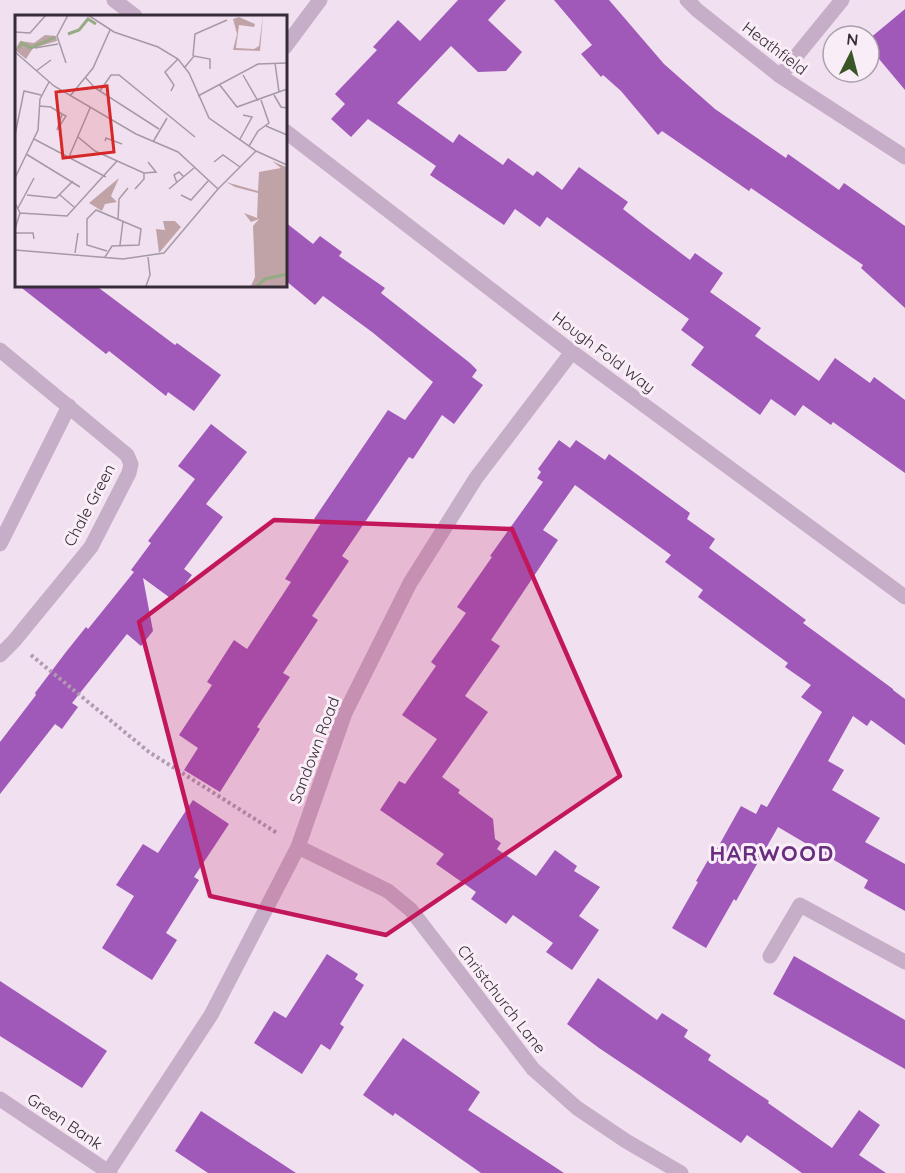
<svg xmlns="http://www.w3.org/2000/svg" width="905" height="1173" font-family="Quicksand,sans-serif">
<rect width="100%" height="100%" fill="#f1e1f0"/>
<g fill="#a058b9">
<path d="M458 0H506L488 20 522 52 506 71 478 72 451 46 397 103 453 143 459 134 503 165 508 158 533 176 537 171 562 190 579 167 628 202 623 209 646 227 690 260 695 253 723 273 710 292 761 328 755 336 819 381 835 358 870 383 874 377 905 400V473L833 422 831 425 803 405 795 416 771 399 760 415 691 365 704 347 681 330 689 319 547 217 540 227 515 209 504 225 430 175 436 166 368 119 351 137 331 119 345 104 335 94 377 50 373 47 398 20 420 41Z"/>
<path d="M554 0H609L664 64 715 109 786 158 788 154 839 190 844 183 905 226V308L861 268 863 265 751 188 749 191 662 131 658 135 621 91 603 75 601 77 581 54 592 45Z"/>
<path d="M905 9V90L869 47V39Z"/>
<path d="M285 222 313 244 320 236 342 252 339 256 385 288 381 293 470 363 477 370 472 377 483 385 454 424 442 415 413 459 409 457 342 556 349 561 312 616 318 620 283 673 290 677 257 727 260 729 220 792 184 770 198 748 179 735 212 685 207 682 234 640 247 649 291 582 285 579 321 523 314 519 388 410 405 420 433 382 372 332 323 296 315 305 285 280Z"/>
<path d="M18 285H95L175 345 177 343 221 375 194 411 168 392 166 396 109 351 106 354Z"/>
<path d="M211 424 247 452 206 504 223 517 184 569 192 575 173 600 143 578 153 631 141 646 127 634 72 703 78 707 62 729 55 724 0 794V742L36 695 35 693 66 652 86 627 88 629 134 572 131 570 151 543 148 541 195 479 178 466Z"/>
<path d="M559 440 570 448 576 440 605 460 609 454 690 513 687 519 715 539 709 548 806 620 803 623 893 689V690L905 699V745L871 720 867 726 853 716 828 761 844 770 832 790 880 818 865 842 905 864V911L864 888 868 880 778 827 736 901 734 899 706 948 672 928 698 882 696 881 711 855 713 856 741 806 756 814 761 804 767 807 822 712 801 697 811 685 785 667 788 663 698 597 703 590 665 562 671 555 575 485 543 530 558 540 491 640 500 646 465 696 488 712 442 777 460 790 458 793 493 819 495 839 501 843 497 849 536 876 555 850 577 866 574 871 600 887 579 916 599 930 572 970 546 952 553 943 513 915 506 924 471 899 476 892 436 864 444 854 380 810 399 781 405 784 437 739 402 715 436 666 431 662 466 613 457 607 492 557 490 556 543 482 537 478 541 472 538 469Z"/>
<path d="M193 800 229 824 194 877 199 880 166 933 177 940 152 980 102 948 134 896 116 885 143 844 158 853Z"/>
<path d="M327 954 358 974 355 979 364 985 340 1024 344 1027 330 1050 321 1044 302 1074 254 1043 274 1011 286 1018Z"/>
<path d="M794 956 905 1020V1069L773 994Z"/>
<path d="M598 978 657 1020 662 1013 688 1030 684 1037 711 1055 708 1060 769 1101 768 1103 832 1148 859 1110 880 1125 859 1155 886 1173H802L747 1135 741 1143 599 1048 567 1024Z"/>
<path d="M0 981 107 1051 82 1088 0 1036Z"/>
<path d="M403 1038 480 1092 468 1110 564 1173H481L395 1113 393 1116 363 1095Z"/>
<path d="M201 1111 296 1173H208L175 1151Z"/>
</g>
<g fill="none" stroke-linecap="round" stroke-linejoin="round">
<path stroke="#b299b4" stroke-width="4" stroke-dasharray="3 3" stroke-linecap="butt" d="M31 655 149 752 277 833"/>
<g stroke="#c7aec8" stroke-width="15">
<path d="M114 0 135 16"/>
<path d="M687 0 697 10 780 76 905 157"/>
<path d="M285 47 320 0"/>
<path d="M780 76 842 0"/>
<path d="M285 131 572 352 905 597"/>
<path d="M0 350 127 455 131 464 129 473 91 547 14 641 0 655"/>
<path d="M0 544 69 406"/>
<path d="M298 847 388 891 411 910 533 1069 577 1108 626 1141 681 1173"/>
<path d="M770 956 800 905 905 962"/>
<path d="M0 1099 110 1173"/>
<path d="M108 1172 211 1015 298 847 345 713 410 583 476 478 572 352"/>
</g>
</g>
<path fill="#c2185b" fill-opacity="0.2" stroke="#c2185b" stroke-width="4.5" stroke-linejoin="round" d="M274 520 512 529 620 776 386 935 210 896 139 622Z"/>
<g text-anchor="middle" stroke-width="6" stroke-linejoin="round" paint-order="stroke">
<g font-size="16" fill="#362c38" stroke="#f9eef8">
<text transform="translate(775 48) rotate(37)" y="6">Heathfield</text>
<text transform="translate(604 352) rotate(37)" y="6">Hough Fold Way</text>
<text transform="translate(89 505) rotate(-62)" y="6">Chale Green</text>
<text transform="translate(314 750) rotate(-69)" y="6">Sandown Road</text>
<text transform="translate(502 999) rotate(52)" y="6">Christchurch Lane</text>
<text transform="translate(65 1121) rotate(34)" y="6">Green Bank</text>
</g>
<g font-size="22" font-weight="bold" letter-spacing="1.5" fill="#692e7e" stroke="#f9eef8">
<text x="772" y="861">HARWOOD</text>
</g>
</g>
<g transform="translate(15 15)">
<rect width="272" height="272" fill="#f1e1f0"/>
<path d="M248 0 245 36 218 35 222 19 218 4 224 2 240 9 239 12 224 10 221 33 239 34 244 31ZM30 20 41 21 42 26 18 33 11 44 0 35 5 26 19 28ZM257 146 271 152V271H236L240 262 238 211 244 204 236 207 229 198 242 203 243 178 220 172 211 167 243 176 244 157 266 153ZM104 163 96 181 102 187 90 189 87 196 74 188ZM148 206H160L166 212 144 238 141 214 150 215Z" fill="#bfa3a7"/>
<path fill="none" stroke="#95ab83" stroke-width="3" d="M53 19 64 15 73 4 81 9M4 33 7 28 16 33 40 22M242 271 250 264 272 259"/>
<path fill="none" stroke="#a699a6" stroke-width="1.5" d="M73 0 99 17 143 32 163 44 174 58 194 103 241 136 272 150M0 17 15 18 31 0M20 33 43 29M0 37 39 71 121 119 163 137 203 174M178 41 180 19 212 5M51 48 42 21 53 0M260 48 264 77M170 52 179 41 195 44V54M21 56 36 45M228 60 243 86M70 62 80 73 144 114M204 69 222 92 272 74M85 76 96 60H104L180 122M156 76 159 70 150 57 163 44M259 80 266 92 272 93M55 81 78 53 95 15M183 81 243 49 272 48M24 91 36 92 37 93 47 99 51 101 42 115 47 99M251 111 272 120M0 120 9 76 26 80M63 122 80 136 129 158V164L120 174M19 124 91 162M225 124 237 102 228 100M90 126 91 123 107 129M138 127 152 103M234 131 243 116 254 108 246 85M11 139 65 172M54 142 75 93M199 147 208 140 225 152M129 158 141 157 133 147M0 163 23 115 25 84 34 67M162 168 159 160 164 157 169 162M154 174 179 153M12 180 41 183 58 166M45 180 59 192M166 180 176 185 194 165M0 188 5 198 0 214M3 193 19 163M5 198 52 201 102 146M103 205 104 184 113 173M0 218H18L19 224M105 230 108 206M0 235 108 244 149 238 203 174 241 136M60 238 63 218M90 242 97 231 124 230 126 214 81 195 72 204V230L92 236M131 271 135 260 133 242"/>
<path fill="#d62828" fill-opacity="0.15" stroke="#d62828" stroke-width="3" d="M92 71 99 137 48 143 41 77Z"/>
<rect width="272" height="272" fill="none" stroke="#362c38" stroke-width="3"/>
</g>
<g transform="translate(851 54) rotate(6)"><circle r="28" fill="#f9eef8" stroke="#aba0ab" stroke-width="1.5"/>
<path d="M0-4.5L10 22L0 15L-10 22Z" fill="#3a5526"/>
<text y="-9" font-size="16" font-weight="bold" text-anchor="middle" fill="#362c38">N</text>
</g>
</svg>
